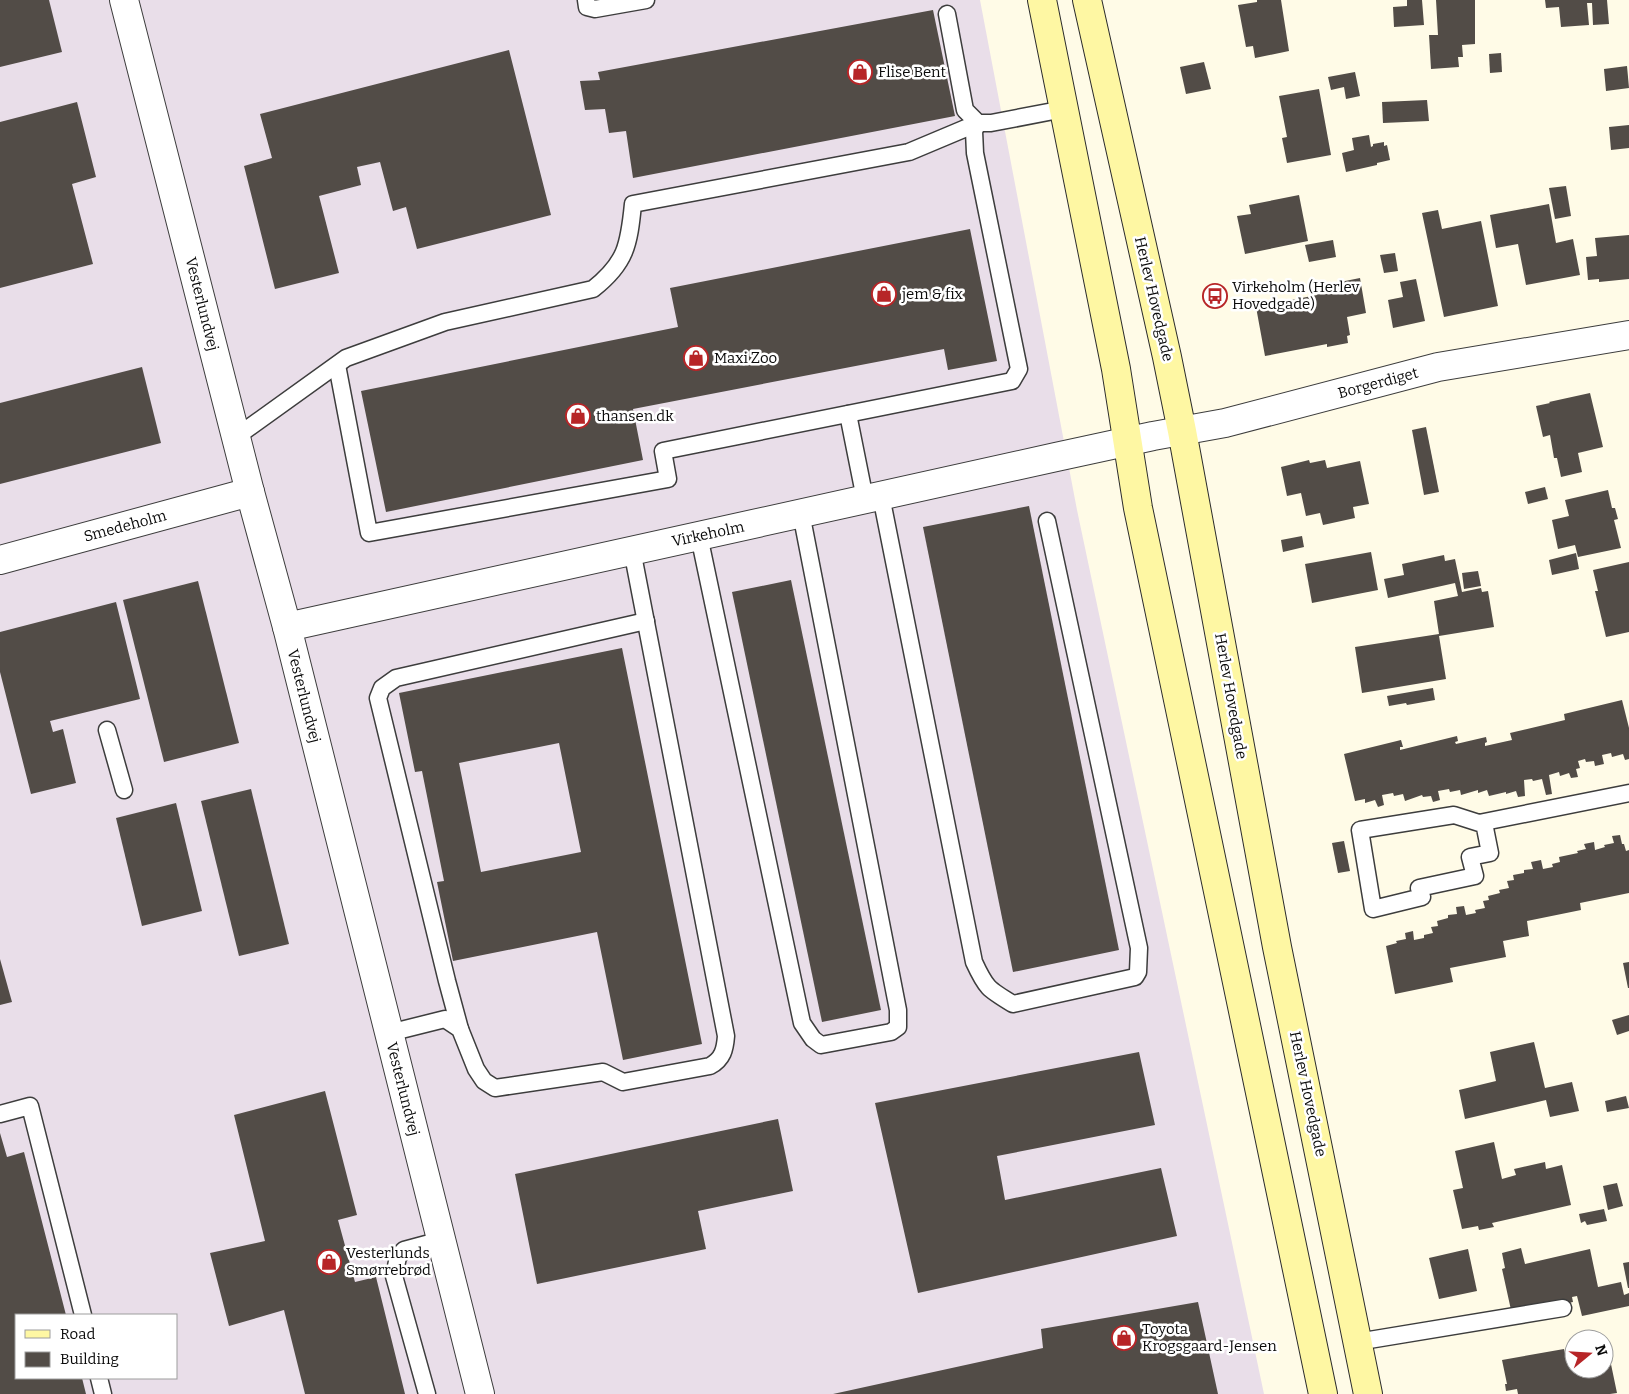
<svg xmlns="http://www.w3.org/2000/svg" width="1629" height="1394" font-family="Bitter,serif">
<rect width="100%" height="100%" fill="#fffbe7"/>
<path fill="#e9dee9" fill-rule="evenodd" d="M0 0H980L1077 510 1264 1394H0ZM16 1315H176V1378H16Z"/>
<g fill="#524c47" fill-rule="evenodd">
<path d="M0 0H49L62 52 0 67Z"/>
<path d="M1257 0H1281L1289 51 1255 58 1253 46 1246 47 1238 5 1257 2Z"/>
<path d="M1407 0H1422L1424 25 1394 27 1393 7 1407 6Z"/>
<path d="M1436 0H1475V44L1462 45 1463 57H1458L1459 67 1431 69 1429 35H1438Z"/>
<path d="M1545 0H1607L1609 24 1593 25 1592 3H1587L1589 25 1561 27 1559 7 1546 8Z"/>
<path d="M933 10 955 116 633 178 626 131 609 133 605 109 585 110 580 81 600 80 598 72Z"/>
<path d="M509 50 551 215 417 249 406 207 393 211 380 162 357 167 361 185 319 196 339 273 275 289 244 166 272 158 260 114Z"/>
<path d="M1501 53 1502 72 1490 73 1489 54Z"/>
<path d="M1204 62 1211 89 1186 94 1180 67Z"/>
<path d="M1627 66 1629 88 1606 91 1604 69Z"/>
<path d="M1355 72 1360 96 1346 99 1344 87 1331 90 1328 77Z"/>
<path d="M1319 89 1331 155 1287 163 1282 138 1287 137 1279 96Z"/>
<path d="M1427 100 1429 121 1383 123 1382 102Z"/>
<path d="M77 102 96 177 72 184 93 264 0 288V122Z"/>
<path d="M1629 125V148L1611 150 1609 127Z"/>
<path d="M1369 135 1371 147 1373 146V144L1384 142V146L1387 145 1390 160 1377 163V165L1346 172 1342 153 1354 150 1352 138Z"/>
<path d="M1566 186 1571 216 1555 219 1549 188Z"/>
<path d="M1299 195 1308 241 1245 254 1237 216 1251 214 1249 205Z"/>
<path d="M1549 204 1556 243 1573 239 1580 275 1526 285 1518 244 1496 248 1490 215Z"/>
<path d="M1438 210 1442 229 1481 221 1498 306 1444 317 1422 213Z"/>
<path d="M970 229 997 361 948 370 944 349 633 409 643 460 386 512 361 391 678 327 670 288Z"/>
<path d="M1629 235V279L1599 282V279L1588 280 1586 257 1597 256 1595 238Z"/>
<path d="M1333 240 1336 257 1309 262 1305 245Z"/>
<path d="M1395 253 1398 271 1384 273 1380 255Z"/>
<path d="M1360 278 1366 313 1347 317 1350 335 1347 336 1348 343 1327 347V344L1265 356 1256 307 1317 295 1315 287Z"/>
<path d="M1416 279 1425 321 1393 328 1388 300 1403 297 1400 282Z"/>
<path d="M142 367 161 443 0 484V403Z"/>
<path d="M1590 393 1603 447 1578 453 1582 472 1561 477 1557 458H1554L1550 435 1543 437 1536 406 1550 403 1549 402Z"/>
<path d="M1426 427 1439 492 1424 495 1412 430Z"/>
<path d="M1309 460 1310 463 1325 460 1327 468 1360 461 1369 504 1353 507 1355 518 1323 525 1320 513 1306 516 1301 493 1287 496 1281 467Z"/>
<path d="M1545 487 1548 499 1528 504 1525 492Z"/>
<path d="M1608 490 1612 508H1615L1618 519 1614 520 1621 548 1578 557 1575 545 1558 549 1552 520 1569 516 1565 500Z"/>
<path d="M1029 506 1119 950 1013 972 923 527Z"/>
<path d="M1302 536 1304 547 1283 552 1281 540Z"/>
<path d="M1371 552 1378 590 1312 603 1305 564Z"/>
<path d="M1576 553 1579 569 1552 575 1549 560Z"/>
<path d="M1444 555 1445 561 1455 559 1462 592 1481 588 1482 592 1488 591 1494 627 1439 636 1446 679 1362 693 1355 647 1439 634 1434 601 1458 596 1455 583 1388 598 1384 579 1404 575 1402 564Z"/>
<path d="M1629 562V632L1606 637 1595 591H1598L1593 570Z"/>
<path d="M1478 571 1481 586 1464 589 1462 573Z"/>
<path d="M791 580 881 1010 822 1022 732 592Z"/>
<path d="M198 581 239 743 164 762 123 600Z"/>
<path d="M116 602 140 699 50 721 53 732 63 729 76 783 31 794 0 672V632Z"/>
<path d="M622 648 702 1044 623 1060 597 932 453 961 437 882 444 881 422 771 415 772 399 693ZM559 743 581 852 481 872 459 763Z"/>
<path d="M1433 688 1435 700 1407 705 1406 703 1389 706 1387 696Z"/>
<path d="M1622 700 1629 728V759L1625 760 1623 754 1612 757 1611 753 1602 755 1604 764 1595 766 1594 761 1586 762 1585 759 1578 761 1580 768 1576 769 1578 777 1571 778 1569 773 1560 776 1559 772 1549 775 1552 794 1546 795 1542 779 1533 781 1532 779 1524 780 1525 796 1518 797 1516 791 1506 794V792L1489 796 1487 790 1478 793V790L1461 795 1460 790 1450 792 1449 789 1438 791 1440 800 1433 802 1431 796 1423 797 1422 795 1405 801 1403 794 1394 796 1393 793 1382 795 1384 805 1378 807 1375 800 1365 803V799L1355 801 1344 754 1401 740 1403 747H1400V750L1457 736 1458 741 1455 742 1456 744 1486 737 1487 742 1485 743V746L1512 740 1510 733 1565 720 1564 714Z"/>
<path d="M251 789 289 944 239 956 201 801Z"/>
<path d="M176 803 202 911 142 926 116 818Z"/>
<path d="M1620 835 1622 844H1624L1626 851 1629 850V893L1580 903 1581 910 1527 921 1529 936 1503 941 1506 957 1450 968 1453 982 1395 994 1386 946 1397 943 1396 941 1406 939 1405 933 1413 931 1414 940 1424 938V935L1433 933 1431 927 1438 926 1437 921 1448 918V915L1457 914 1456 907 1464 906 1466 915 1476 913 1475 910 1485 908 1483 901 1489 900 1488 896 1500 893 1499 890 1509 888 1507 881 1514 880 1513 875 1524 873V870L1533 869 1531 862 1541 860 1543 869 1553 867 1552 864 1560 862 1559 857 1578 853 1577 851 1586 849 1584 844 1594 842 1595 850 1605 847 1604 845 1614 843 1612 836Z"/>
<path d="M1344 841 1350 871 1338 873 1332 843Z"/>
<path d="M0 959 12 1002 0 1005Z"/>
<path d="M1629 962V988H1628L1623 963Z"/>
<path d="M1629 1015V1031L1617 1035 1612 1020Z"/>
<path d="M1534 1042 1545 1088 1572 1082 1579 1111 1550 1117 1546 1100 1465 1119 1459 1090 1496 1081 1490 1052Z"/>
<path d="M1139 1052 1155 1125 997 1156 1005 1200 1161 1168 1177 1236 918 1293 875 1103Z"/>
<path d="M325 1091 357 1215 338 1220 355 1282 376 1277 405 1394H305L284 1310 229 1326 210 1253 265 1241 234 1115Z"/>
<path d="M1626 1096 1629 1108 1607 1112 1605 1101Z"/>
<path d="M778 1119 793 1191 698 1211 706 1249 537 1284 515 1174Z"/>
<path d="M0 1133 7 1157 24 1152 66 1315H16V1378H82L86 1394H0Z"/>
<path d="M1494 1142 1502 1179 1516 1175 1514 1169 1545 1162 1546 1169 1562 1165 1571 1205 1492 1223 1494 1227 1479 1230 1478 1226 1462 1229 1453 1190 1463 1188 1455 1151Z"/>
<path d="M1617 1183 1623 1206 1608 1210 1603 1186Z"/>
<path d="M1604 1209 1607 1221 1587 1225 1585 1221 1581 1223 1579 1214Z"/>
<path d="M1521 1248 1525 1264 1590 1249 1598 1287 1621 1282 1624 1295 1629 1293V1306L1582 1316 1577 1296 1572 1297 1573 1302 1550 1307 1549 1302 1511 1310 1502 1269 1505 1268 1502 1253Z"/>
<path d="M1468 1249 1477 1291 1439 1299 1429 1258Z"/>
<path d="M1629 1262V1288H1628L1623 1263Z"/>
<path d="M1198 1302 1218 1394H833L1043 1348 1041 1329Z"/>
<path d="M1607 1345 1617 1393 1610 1394H1518L1517 1389 1506 1391 1505 1384H1507L1502 1360 1564 1349 1565 1353 1574 1352V1369H1604V1346Z"/>
</g>
<g fill="none" stroke-linecap="round" stroke-linejoin="round">
<defs>
<g id="lane">
<path d="M586 0 587 7 595 9 646 0"/>
<path d="M947 14 965 110 978 123H991L1064 109"/>
<path d="M337 365 369 533 668 479 663 451 1012 381 1019 369 975 153 974 131 978 123"/>
<path d="M848 414 865 499"/>
<path d="M236 437 346 358 445 322 593 289C626 263 629 245 633 204L909 152 978 123"/>
<path d="M881 496 974 962C986 988 988 989 1013 1004L1135 977 1138 972 1139 948 1047 521"/>
<path d="M699 536 802 1023 813 1039 821 1045 891 1032 898 1027V1010L801 513"/>
<path d="M107 730 124 790"/>
<path d="M1484 823 1490 853 1470 857 1475 876 1419 888 1422 897 1373 909 1360 830 1454 815 1479 823 1629 793"/>
<path d="M460 1029 447 981 378 698 382 688 396 678 646 621"/>
<path d="M389 1033 445 1019 460 1029 476 1069 484 1081 495 1088 603 1072 623 1082 710 1066C723 1059 725 1049 726 1036L632 550"/>
<path d="M0 1114 30 1106 83 1315"/>
<path d="M1357 1342 1563 1308"/>
<path d="M99 1378 103 1394"/>
<path d="M427 1394 394 1276 398 1257 404 1250 441 1240"/>
</g>
<g id="street">
<path d="M124 0 250 492 287 627 480 1394"/>
<path d="M0 560 250 492"/>
<path d="M287 627 1056 457 1153 436 1225 423 1438 367 1629 335"/>
</g>
<g id="secondary">
<path d="M1042 0 1116 369 1138 508 1323 1394"/>
<path d="M1087 0 1167 357 1182 431 1277 947 1368 1394"/>
</g>
</defs>
<use href="#lane" stroke="#3d3d3d" stroke-width="19"/>
<use href="#street" stroke="#3d3d3d" stroke-width="30"/>
<use href="#secondary" stroke="#2c2c2c" stroke-width="30"/>
<use href="#lane" stroke="#fff" stroke-width="16"/>
<use href="#street" stroke="#fff" stroke-width="28"/>
<use href="#secondary" stroke="#fef7a3" stroke-width="28"/>
</g>
<defs>
<symbol id="shop-ring" viewBox="-11 -11 22 22"><circle r="9.5" fill="#fff" stroke="#b72527" stroke-width="1.5"/><path d="M-5-2.5h2.3a2.7 3.5 0 0 1 5.4 0H5L5.5 6h-11ZM-1.5-2.5h3a1.5 2.3 0 0 0-3 0Z" fill="#b72527"/></symbol>
<symbol id="bus-ring" viewBox="-11 -11 22 22"><circle r="9.5" fill="#fff" stroke="#b72527" stroke-width="1.5"/><path d="M-5-6H5V4H4V6H2V4H-2V6H-4V4H-5ZM-3.5-4V0h7V-4ZM-3.5 1.2v1.5H-2V1.2ZM2 1.2v1.5H3.5V1.2Z" fill="#b72527"/></symbol>
</defs>
<g fill-rule="evenodd">
<use href="#shop-ring" x="846" y="58" width="28" height="28"/>
<use href="#shop-ring" x="870" y="280" width="28" height="28"/>
<use href="#bus-ring" x="1201" y="282" width="28" height="28"/>
<use href="#shop-ring" x="682" y="344" width="28" height="28"/>
<use href="#shop-ring" x="564" y="402" width="28" height="28"/>
<use href="#shop-ring" x="315" y="1248" width="28" height="28"/>
<use href="#shop-ring" x="1110" y="1324" width="28" height="28"/>
</g>
<g text-anchor="middle" stroke-width="5" stroke-linejoin="round" paint-order="stroke">
<g font-size="15" fill="#0a0a0a" stroke="#fff" text-anchor="start">
<text x="878" y="77">Flise Bent</text>
<text x="1232" y="292">Virkeholm (Herlev<tspan x="1232" dy="17">Hovedgade)</tspan></text>
<text x="902" y="299">jem &amp; fix</text>
<text x="714" y="363">Maxi Zoo</text>
<text x="596" y="421">thansen.dk</text>
<text x="346" y="1258">Vesterlunds<tspan x="346" dy="17">Smørrebrød</tspan></text>
<text x="1142" y="1334">Toyota<tspan x="1142" dy="17">Krogsgaard-Jensen</tspan></text>
</g>
<g font-size="15" fill="#0a0a0a" stroke="#fff">
<text transform="translate(1154 299) rotate(77)" y="5">Herlev Hovedgade</text>
<text transform="translate(202 304) rotate(76)" y="5">Vesterlundvej</text>
<text transform="translate(1378 383) rotate(-15)" y="5">Borgerdiget</text>
<text transform="translate(125 526) rotate(-15)" y="5">Smedeholm</text>
<text transform="translate(708 534) rotate(-12)" y="5">Virkeholm</text>
<text transform="translate(304 696) rotate(76)" y="5">Vesterlundvej</text>
<text transform="translate(1231 696) rotate(80)" y="5">Herlev Hovedgade</text>
<text transform="translate(403 1089) rotate(76)" y="5">Vesterlundvej</text>
<text transform="translate(1308 1094) rotate(78)" y="5">Herlev Hovedgade</text>
</g>
</g>
<rect x="15" y="1314" width="162" height="65" fill="#ffffff" stroke="#9d9d9d"/>
<rect x="25" y="1330" width="25" height="8" fill="#fef7a3" stroke="#9d9d9d"/>
<text x="60" y="1339" font-size="15" fill="#0a0a0a">Road</text>
<rect x="25" y="1352" width="25" height="15" fill="#524c47" stroke="#9d9d9d"/>
<text x="60" y="1364" font-size="15" fill="#0a0a0a">Building</text>
<g transform="translate(1589 1354) rotate(72)"><circle r="24" fill="#ffffff" stroke="#9d9d9d"/>
<path d="M0-4L9 19L0 12L-9 19Z" fill="#b72527"/>
<text y="-8" font-size="14" font-weight="bold" text-anchor="middle" fill="#0a0a0a">N</text>
</g>
</svg>
